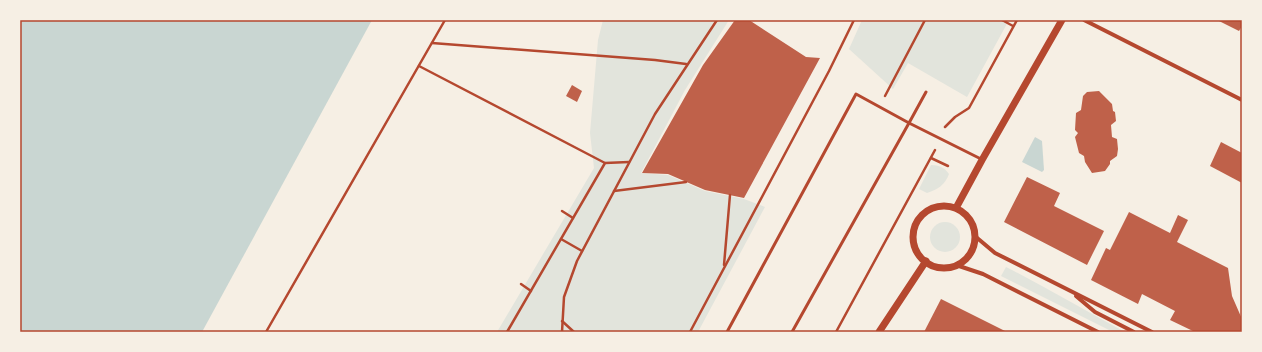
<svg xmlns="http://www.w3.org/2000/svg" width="1262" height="352" font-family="'Fira Sans Condensed',sans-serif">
<rect width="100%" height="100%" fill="#f6efe4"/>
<g fill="#e2e4dc">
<path d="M603 20H729L685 90 641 173 668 175 705 191 744 199 765 207 698 332H497L594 168 590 133 598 40Z"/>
<path d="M862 20H1009L967 97 908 63 893 89 849 49Z"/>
<path d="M931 165C939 165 945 168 949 174 945 185 938 189 927 193L919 189Z"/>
<circle cx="945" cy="237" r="15"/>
<path d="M1006 267C1046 287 1085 311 1125 332H1113L1001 276Z"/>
</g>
<g fill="#c9d6d2">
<path d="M20 20H372L202 332H20Z"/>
<path d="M1035 137 1042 141 1044 170 1042 172 1022 162Z"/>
</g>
<g fill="#bf614a">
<path d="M735 20H749L806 57 820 58 744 198 705 190 668 174 642 173 703 65Z"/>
<path d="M1217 20H1242V26L1239 31Z"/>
<path d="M572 85 582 91 577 102 566 96Z"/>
<path d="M1099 91 1112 104 1113 111 1115 112 1116 121 1111 125 1112 137 1117 139 1118 149 1117 156 1110 161V164L1105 171 1092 173 1085 162 1084 156 1079 153 1075 137 1078 133 1075 130 1076 113 1081 110 1083 96 1087 92Z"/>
<path d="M1221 142 1242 153V183L1210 166Z"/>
<path d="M1027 177 1060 193 1054 206 1104 231 1087 265 1004 222Z"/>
<path d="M1129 212 1170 233 1178 215 1188 220 1177 242 1228 268 1232 296 1242 319V332H1195L1170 320 1175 311 1142 294 1138 304 1091 280 1106 248 1110 250Z"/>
<path d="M941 299 1007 332H924Z"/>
</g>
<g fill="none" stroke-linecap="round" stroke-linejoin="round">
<g stroke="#b5482f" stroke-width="2.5">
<path d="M1002 20 1013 26"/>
<path d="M432 43 655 60 686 64"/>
<path d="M419 66 605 163"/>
<path d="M885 96 925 20"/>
<path d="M945 127 955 117 969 108 1017 20"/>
<path d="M931 158 948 166"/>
<path d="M614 191 686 182"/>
<path d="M562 211 573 218"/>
<path d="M561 239 582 251"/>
<path d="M724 265 730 195"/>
<path d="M521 284 531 291"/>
<path d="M562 321 574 332"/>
<path d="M266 332 445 20"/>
<path d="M507 332 605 163 629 162"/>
<path d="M562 332 564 297 577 261 655 114 717 20"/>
<path d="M690 332 829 71 854 20"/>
<path d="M836 332 935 150"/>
</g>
<g stroke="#b5482f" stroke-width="3">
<path d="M727 332 856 94 909 123 926 92"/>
<path d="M792 332 909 123 981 159"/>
</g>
<g stroke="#b5482f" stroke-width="4">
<path d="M1084 20 1242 100"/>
<path d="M976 237 995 253 1152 332"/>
<path d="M956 265 983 274 1098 332"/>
<path d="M1076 296 1095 312 1134 332"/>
</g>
<g stroke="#b5482f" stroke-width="7">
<circle cx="944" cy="237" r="31"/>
<path d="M956 208 982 160 1062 20"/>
<path d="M879 332 926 261"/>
</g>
</g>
<rect width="1262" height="352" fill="none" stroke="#f6efe4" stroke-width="42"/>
<rect x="21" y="21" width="1220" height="310" fill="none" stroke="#b5482f" stroke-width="1.5"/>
</svg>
